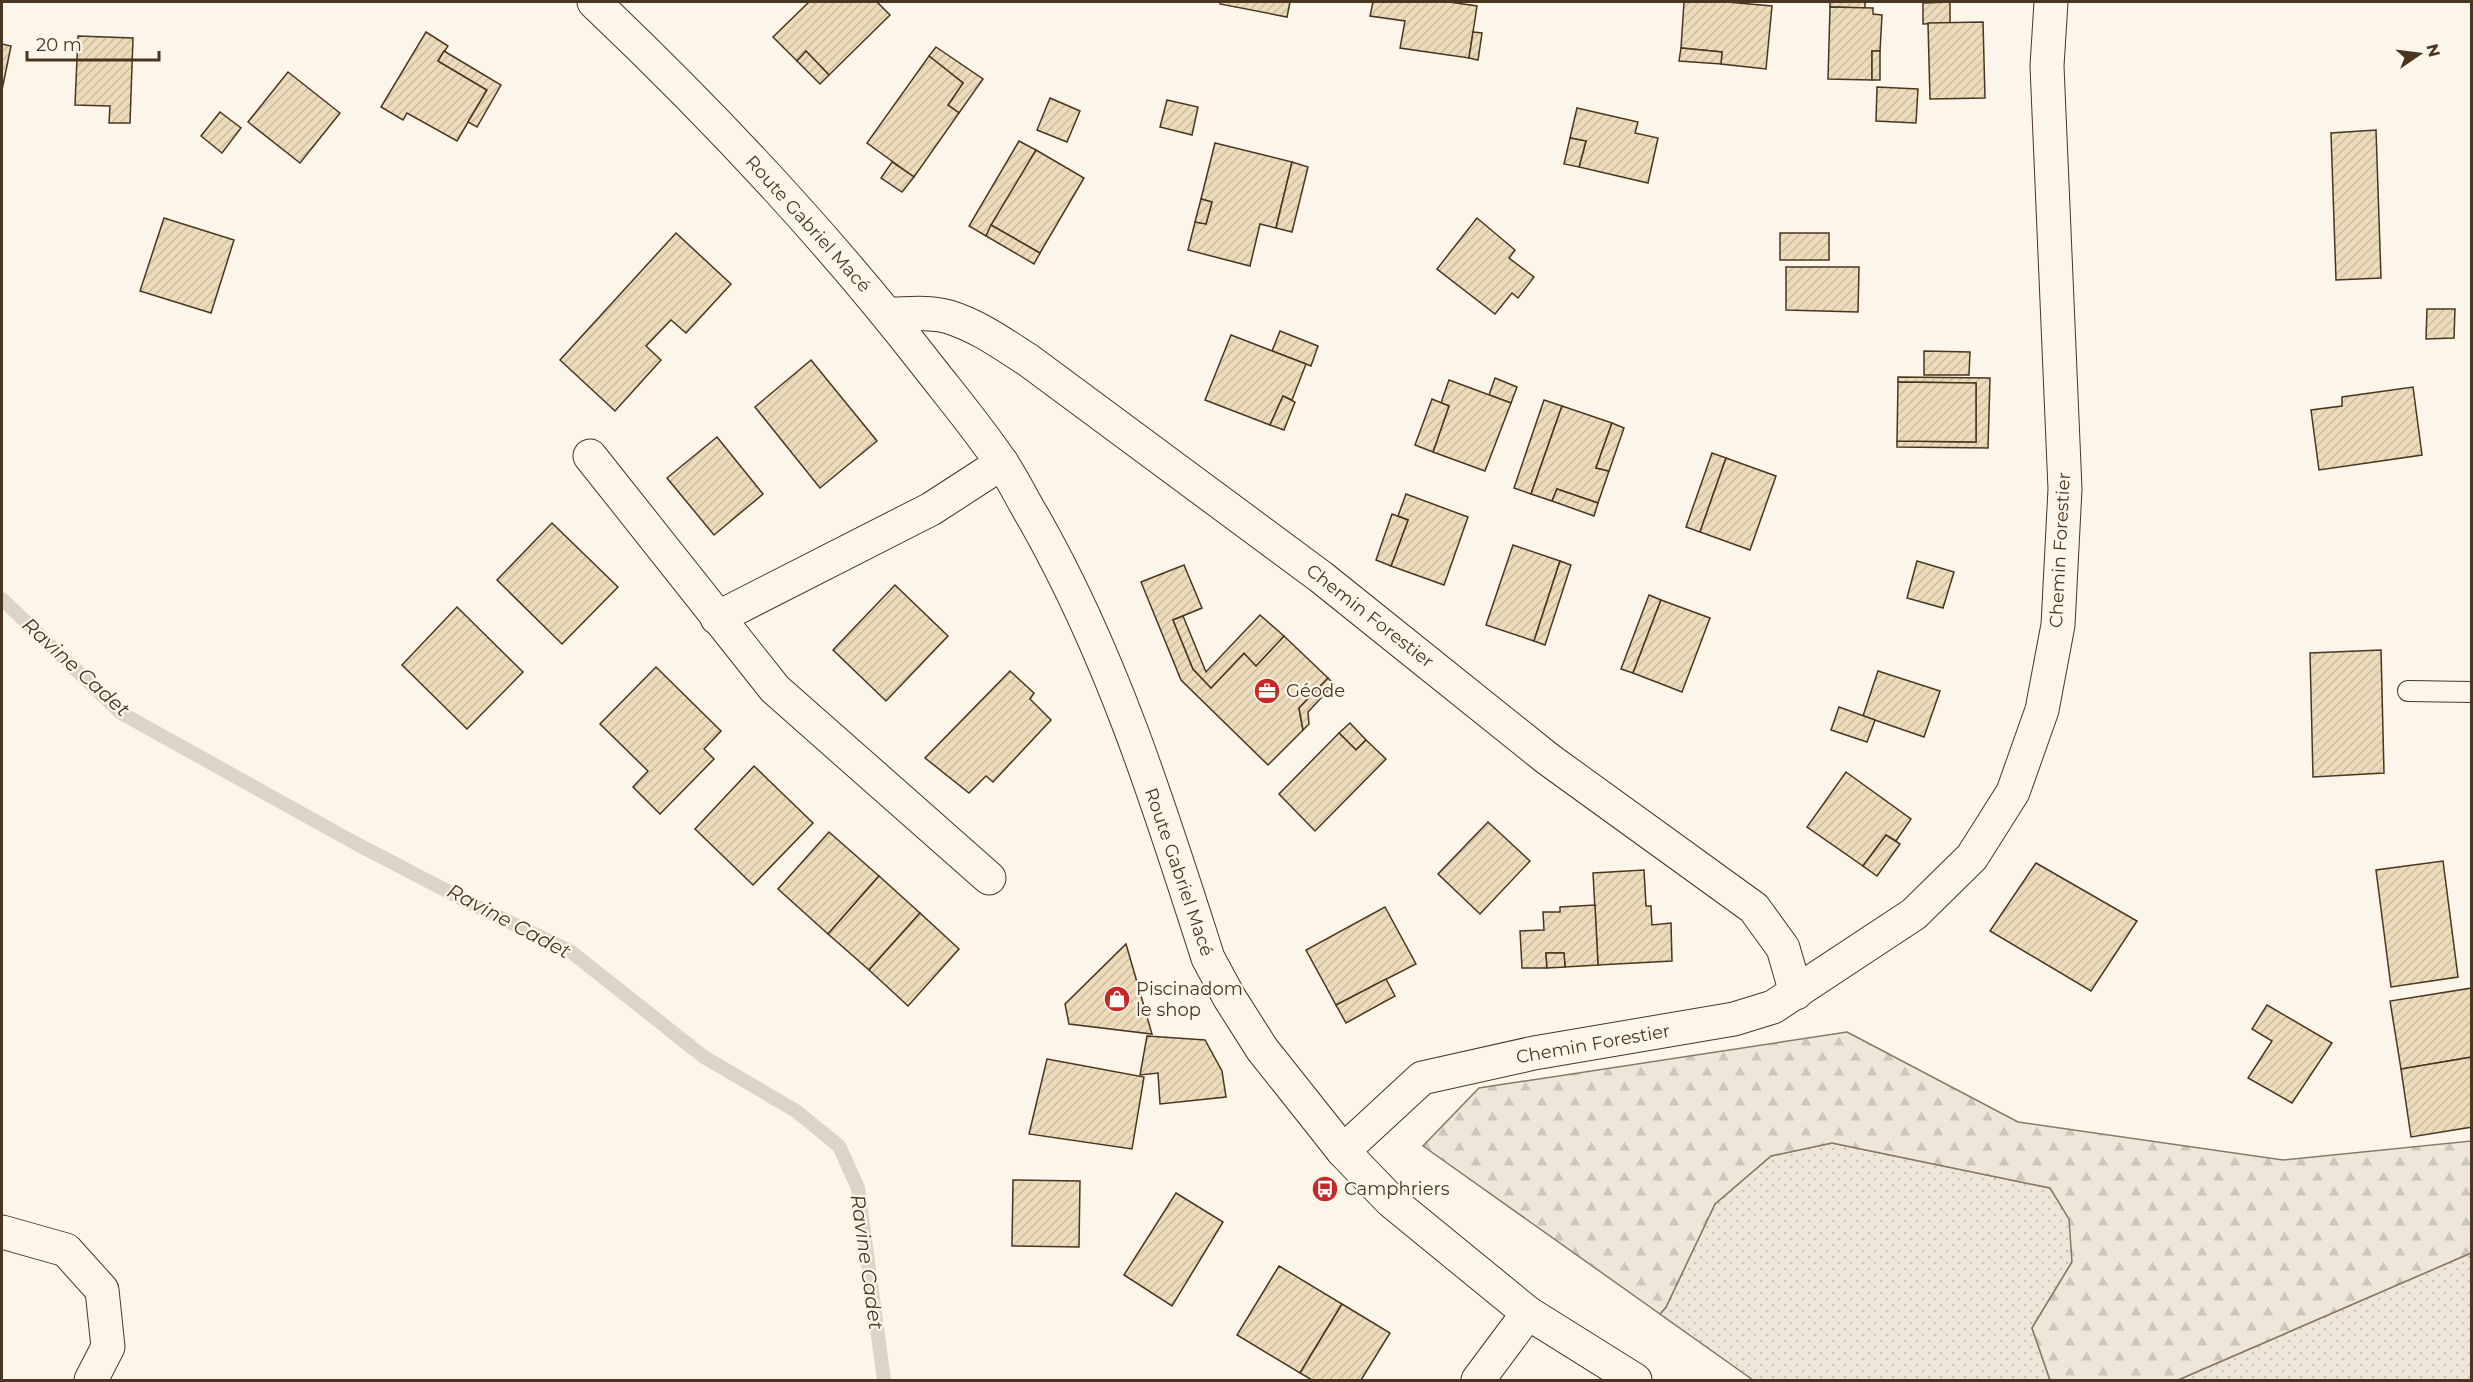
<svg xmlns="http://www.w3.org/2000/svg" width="2473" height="1382" font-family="Montserrat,sans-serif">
<defs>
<pattern id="grass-dots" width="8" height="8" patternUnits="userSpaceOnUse" patternTransform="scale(1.5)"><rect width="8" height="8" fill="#ede6d9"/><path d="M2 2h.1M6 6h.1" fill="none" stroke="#cdc6ba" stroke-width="1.8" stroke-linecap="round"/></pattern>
<pattern id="forest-firs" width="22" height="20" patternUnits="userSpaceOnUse" patternTransform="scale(1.5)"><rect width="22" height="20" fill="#ede6d9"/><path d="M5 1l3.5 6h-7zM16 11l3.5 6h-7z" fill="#cdc6ba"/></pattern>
<pattern id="building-hatch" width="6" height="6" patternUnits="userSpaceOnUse" patternTransform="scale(1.5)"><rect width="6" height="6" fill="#ecdcbc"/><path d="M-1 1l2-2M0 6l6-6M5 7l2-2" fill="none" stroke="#ccbda1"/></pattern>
</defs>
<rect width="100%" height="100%" fill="#fbf6e9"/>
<g fill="url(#grass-dots)" stroke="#887966" stroke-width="1.5">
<path d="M1832 1143 2050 1188 2070 1219 2072 1262 2032 1328 2050 1380H1753L1660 1314 1666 1307 1715 1204 1771 1156Z"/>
<path d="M2471 1253V1380H2178Z"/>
</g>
<path fill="url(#forest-firs)" stroke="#887966" stroke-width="1.5" d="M1847 1032 2018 1122 2283 1160 2471 1141V1253L2178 1380H2050L2032 1328 2072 1262 2069 1219 2050 1188 1832 1143 1771 1156 1715 1204 1666 1307 1660 1314 1423 1146 1479 1088Z"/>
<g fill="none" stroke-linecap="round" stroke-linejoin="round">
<path stroke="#dcd4c6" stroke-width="14" d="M2 599 121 713 355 843 474 905 570 951 704 1057 796 1111 839 1146 858 1188 884 1380"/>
</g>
<g fill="url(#building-hatch)" stroke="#4a3520" stroke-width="1.5">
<path d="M809 2H877L890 15 829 75 806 51 797 61 773 37Z"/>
<path d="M1220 2H1290L1287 17 1220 4Z"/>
<path d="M1373 2H1449L1477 6 1469 58 1400 48 1405 21 1370 16Z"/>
<path d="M1684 2H1727L1772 6 1766 69 1721 64 1722 52 1681 48Z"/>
<path d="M1830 2H1865V8L1830 7Z"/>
<path d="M1950 2V23L1923 24V3Z"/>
<path d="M1830 7 1873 8V14L1882 15 1880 51H1872V80L1828 79Z"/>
<path d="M1983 22 1985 98 1930 99 1928 23Z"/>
<path d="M426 32 448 46 438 61 487 90 457 141 407 113 403 120 381 107Z"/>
<path d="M1473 32 1482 33 1478 60 1469 58Z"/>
<path d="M78 36 133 38 130 123H109L110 106 75 105Z"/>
<path d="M2 44 11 46 2 90Z"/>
<path d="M936 47 983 79 959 113 948 105 963 83 929 56Z"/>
<path d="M1681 48 1722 52 1721 64 1679 61Z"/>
<path d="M444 51 501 85 477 127 468 122 487 90 438 61Z"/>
<path d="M806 51 829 75 820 84 797 61Z"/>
<rect x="1872" y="51" width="8" height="29"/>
<path d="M929 56 963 83 948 105 959 113 914 177 867 143Z"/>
<path d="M288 72 340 113 300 163 248 122Z"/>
<path d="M1877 87 1918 89 1916 123 1876 121Z"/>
<path d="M1050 98 1080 111 1067 142 1037 130Z"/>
<path d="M1167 100 1198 107 1192 135 1160 127Z"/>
<path d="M1577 108 1638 122 1635 133 1658 138 1648 183 1579 167 1586 141 1570 138Z"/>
<path d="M220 112 241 128 222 153 201 136Z"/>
<path d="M2376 130 2381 278 2336 280 2331 133Z"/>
<path d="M1570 138 1586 141 1579 167 1564 164Z"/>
<path d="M1019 141 1036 150 986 236 969 226Z"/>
<path d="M1215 143 1292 162 1276 228 1260 224 1250 266 1188 250 1195 222 1206 224 1212 202 1201 199Z"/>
<path d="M1036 150 1084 178 1040 253 991 225Z"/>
<path d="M892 162 914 177 902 192 881 178Z"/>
<path d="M1292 162 1308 167 1292 232 1276 228Z"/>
<path d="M1201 199 1212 202 1206 224 1195 222Z"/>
<path d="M164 218 234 240 211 313 140 291Z"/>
<path d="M1477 218 1515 250 1509 258 1534 277 1518 298 1512 293 1495 314 1437 269Z"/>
<path d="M991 225 1040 253 1034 264 986 236Z"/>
<path d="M676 233 731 284 686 333 671 320 646 346 661 360 615 411 560 360Z"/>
<rect x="1780" y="233" width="49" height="27"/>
<path d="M1786 267H1859L1858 312 1786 310Z"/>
<path d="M2427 309H2455L2454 338 2426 339Z"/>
<path d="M1280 331 1318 346 1311 366 1272 351Z"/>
<path d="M1231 335 1306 364 1292 400 1283 396 1270 425 1205 400Z"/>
<path d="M1924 351 1970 352 1969 375H1924Z"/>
<path d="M811 360 877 441 820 488 755 407Z"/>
<path d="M1898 377 1990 378 1988 448 1897 447V441L1976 442V383L1898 382Z"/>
<path d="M1495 378 1517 387 1511 403 1489 395Z"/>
<path d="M1449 380 1511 403 1485 471 1433 452 1449 406 1441 403Z"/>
<path d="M1898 382 1976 383V442L1897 441Z"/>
<path d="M2413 387 2422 455 2319 470 2311 410 2342 406V397Z"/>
<path d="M1283 396 1295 402 1284 430 1270 425Z"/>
<path d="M1432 399 1449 406 1433 452 1415 445Z"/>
<path d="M1544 400 1562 406 1531 494 1514 488Z"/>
<path d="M1562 406 1612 423 1596 468 1609 471 1598 503 1557 489 1552 501 1531 494Z"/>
<path d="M1612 423 1624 428 1609 471 1596 468Z"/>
<path d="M717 437 763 494 714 535 667 478Z"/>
<path d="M1712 453 1726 458 1700 532 1686 527Z"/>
<path d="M1726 458 1776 476 1750 550 1700 532Z"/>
<path d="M1557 489 1598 503 1594 516 1552 501Z"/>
<path d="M1406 494 1468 517 1444 585 1391 566 1408 520 1398 516Z"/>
<path d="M1392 514 1408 520 1391 566 1376 560Z"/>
<path d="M552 523 618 587 562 644 497 580Z"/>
<path d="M1513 545 1560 561 1534 641 1486 625Z"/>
<path d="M1560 561 1571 565 1545 645 1534 641Z"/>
<path d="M1917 561 1954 572 1943 608 1907 598Z"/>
<path d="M1184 565 1202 608 1173 620 1193 669 1211 688 1244 653 1256 666 1284 636 1328 678 1299 708 1303 730 1268 765 1181 680 1141 582Z"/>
<path d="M895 585 948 636 886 701 833 650Z"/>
<path d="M1649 595 1661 600 1633 673 1621 669Z"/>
<path d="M1661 600 1710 618 1682 692 1633 673Z"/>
<path d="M457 607 523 672 467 729 402 665Z"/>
<path d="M1260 615 1284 636 1256 666 1244 653 1211 688 1193 669 1173 620 1183 616 1206 672Z"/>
<path d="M2381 650 2384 773 2313 777 2310 653Z"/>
<path d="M656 667 721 731 704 749 714 759 660 814 633 787 648 771 600 724Z"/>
<path d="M1010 671 1034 693 1030 699 1051 720 993 782 986 776 969 793 925 758Z"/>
<path d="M1878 671 1940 691 1924 737 1863 716Z"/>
<path d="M1328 678 1334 684 1308 712 1309 724 1303 730 1299 708Z"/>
<path d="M1839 707 1875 720 1867 742 1831 730Z"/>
<path d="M1350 723 1366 740 1356 750 1339 733Z"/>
<path d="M1339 733 1356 750 1366 740 1386 759 1315 831 1279 794Z"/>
<path d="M754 766 813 823 753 885 695 829Z"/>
<path d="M1846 772 1911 819 1896 841 1886 835 1863 866 1807 827Z"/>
<path d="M1488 822 1530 861 1480 914 1438 874Z"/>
<path d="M829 832 879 876 828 934 778 889Z"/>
<path d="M1886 835 1900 844 1877 876 1863 866Z"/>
<path d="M2443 861 2458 977 2391 987 2376 870Z"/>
<path d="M2036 863 2137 921 2091 991 1990 931Z"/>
<path d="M1644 870 1646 906H1651L1652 925 1671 923 1672 961 1598 965 1593 873Z"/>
<path d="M879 876 920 913 869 970 828 934Z"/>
<path d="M1595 905 1598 965 1565 967 1564 953H1546L1547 968H1522L1520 931 1544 930 1543 912H1560V907Z"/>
<path d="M1385 907 1416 964 1336 1005 1306 950Z"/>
<path d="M920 913 959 949 908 1006 869 970Z"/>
<path d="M1126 944 1152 1034 1069 1024 1065 1004Z"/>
<path d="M1546 953H1564L1565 967 1547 968Z"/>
<path d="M1386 979 1395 996 1346 1023 1336 1005Z"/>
<path d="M2472 988V1057L2401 1069 2390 1001Z"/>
<path d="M2267 1005 2332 1043 2292 1103 2248 1078 2272 1041 2252 1029Z"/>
<path d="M1147 1036 1205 1040 1222 1071 1226 1097 1160 1104 1158 1073 1140 1075Z"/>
<path d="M2472 1057V1127L2411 1137 2401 1069Z"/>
<path d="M1047 1059 1144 1077 1132 1149 1029 1134Z"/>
<path d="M1013 1180 1080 1181 1079 1247 1012 1246Z"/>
<path d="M1176 1193 1223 1222 1172 1306 1124 1275Z"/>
<path d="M1279 1266 1342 1304 1300 1373 1237 1335Z"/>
<path d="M1342 1304 1390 1333 1361 1380H1312L1300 1373Z"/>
</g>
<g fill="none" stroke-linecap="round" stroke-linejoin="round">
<defs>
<path id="service" d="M2408 691 2472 692"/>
<g id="minor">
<path d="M888 314C907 314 930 311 949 317 978 326 1003 344 1028 360L1321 577 1548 759 1754 908 1783 948 1796 993"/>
<path d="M590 456 775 689 989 878"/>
<path d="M717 618 931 509 1002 463"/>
<path d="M1343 1151 1422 1078 1534 1053 1734 1019 1773 1007 1914 914 1972 857 2013 792 2042 710 2058 625 2065 489 2047 66 2051 2"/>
<path d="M2 1232 66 1250 102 1290 108 1347 91 1380"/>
<path d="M1478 1380 1528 1313"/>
</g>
<path id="secondary" d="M594 2C713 115 826 235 927 365 952 397 978 428 1001 462 1013 479 1022 499 1033 517 1112 655 1160 808 1208 958L1229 997 1262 1049 1343 1151 1391 1201 1528 1313 1635 1380"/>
</defs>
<use href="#service" stroke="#4a3520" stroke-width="22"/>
<use href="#minor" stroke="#4a3520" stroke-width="35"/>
<use href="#secondary" stroke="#4a3520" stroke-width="35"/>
<use href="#service" stroke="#fbf6e9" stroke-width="20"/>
<use href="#minor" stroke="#fbf6e9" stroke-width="33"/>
<use href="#secondary" stroke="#fbf6e9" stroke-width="33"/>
</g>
<defs>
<symbol id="office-disc" viewBox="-11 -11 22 22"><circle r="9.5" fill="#c62828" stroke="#fbf6e9"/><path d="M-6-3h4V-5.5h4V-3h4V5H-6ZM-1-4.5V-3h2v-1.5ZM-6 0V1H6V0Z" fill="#fff"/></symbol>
<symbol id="shop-disc" viewBox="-11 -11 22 22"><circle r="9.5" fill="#c62828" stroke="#fbf6e9"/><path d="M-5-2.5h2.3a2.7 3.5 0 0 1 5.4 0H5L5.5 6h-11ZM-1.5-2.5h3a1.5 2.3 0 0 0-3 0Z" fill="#fff"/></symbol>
<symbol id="bus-disc" viewBox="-11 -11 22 22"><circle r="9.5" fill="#c62828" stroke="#fbf6e9"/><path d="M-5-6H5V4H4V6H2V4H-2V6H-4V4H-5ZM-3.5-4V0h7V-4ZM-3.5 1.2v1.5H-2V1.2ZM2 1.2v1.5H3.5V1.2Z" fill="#fff"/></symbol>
</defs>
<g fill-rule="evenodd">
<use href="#office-disc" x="1252" y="676" width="30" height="30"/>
<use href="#shop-disc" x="1102" y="984" width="30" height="30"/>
<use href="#bus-disc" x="1310" y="1174" width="30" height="30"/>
</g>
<g text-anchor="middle" stroke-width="4.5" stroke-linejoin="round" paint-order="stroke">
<g font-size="18" fill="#4a3520" stroke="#fbf6e9">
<text transform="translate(808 224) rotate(48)" y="6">Route Gabriel Macé</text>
<text transform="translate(2060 550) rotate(-87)" y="6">Chemin Forestier</text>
<text transform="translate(1370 616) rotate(38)" y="6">Chemin Forestier</text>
<text transform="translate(1179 872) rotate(71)" y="6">Route Gabriel Macé</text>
<text transform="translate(1593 1044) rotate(-10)" y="6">Chemin Forestier</text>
</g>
<g font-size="18" fill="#4a3520" stroke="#fbf6e9" text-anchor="start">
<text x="1286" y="697">Géode</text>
<text x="1136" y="995">Piscinadom<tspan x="1136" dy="21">le shop</tspan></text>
<text x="1344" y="1195">Camphriers</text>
</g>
<g font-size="20" font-style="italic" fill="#4a3520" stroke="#fbf6e9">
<text transform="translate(76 667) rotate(42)" y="7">Ravine Cadet</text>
<text transform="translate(509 921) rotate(28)" y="7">Ravine Cadet</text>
<text transform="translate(867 1262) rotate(82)" y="7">Ravine Cadet</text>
</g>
</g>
<rect width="2473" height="1382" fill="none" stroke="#4a3520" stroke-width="6"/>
<g transform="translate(2419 54) rotate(76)" stroke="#fbf6e9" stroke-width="4.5" paint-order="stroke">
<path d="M0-4.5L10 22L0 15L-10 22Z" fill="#4a3520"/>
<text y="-9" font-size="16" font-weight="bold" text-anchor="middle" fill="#4a3520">N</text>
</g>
<path d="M27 51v9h132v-9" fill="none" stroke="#4a3520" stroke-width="3"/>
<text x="36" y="51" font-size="18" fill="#4a3520" stroke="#fbf6e9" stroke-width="4.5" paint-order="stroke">20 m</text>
</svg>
